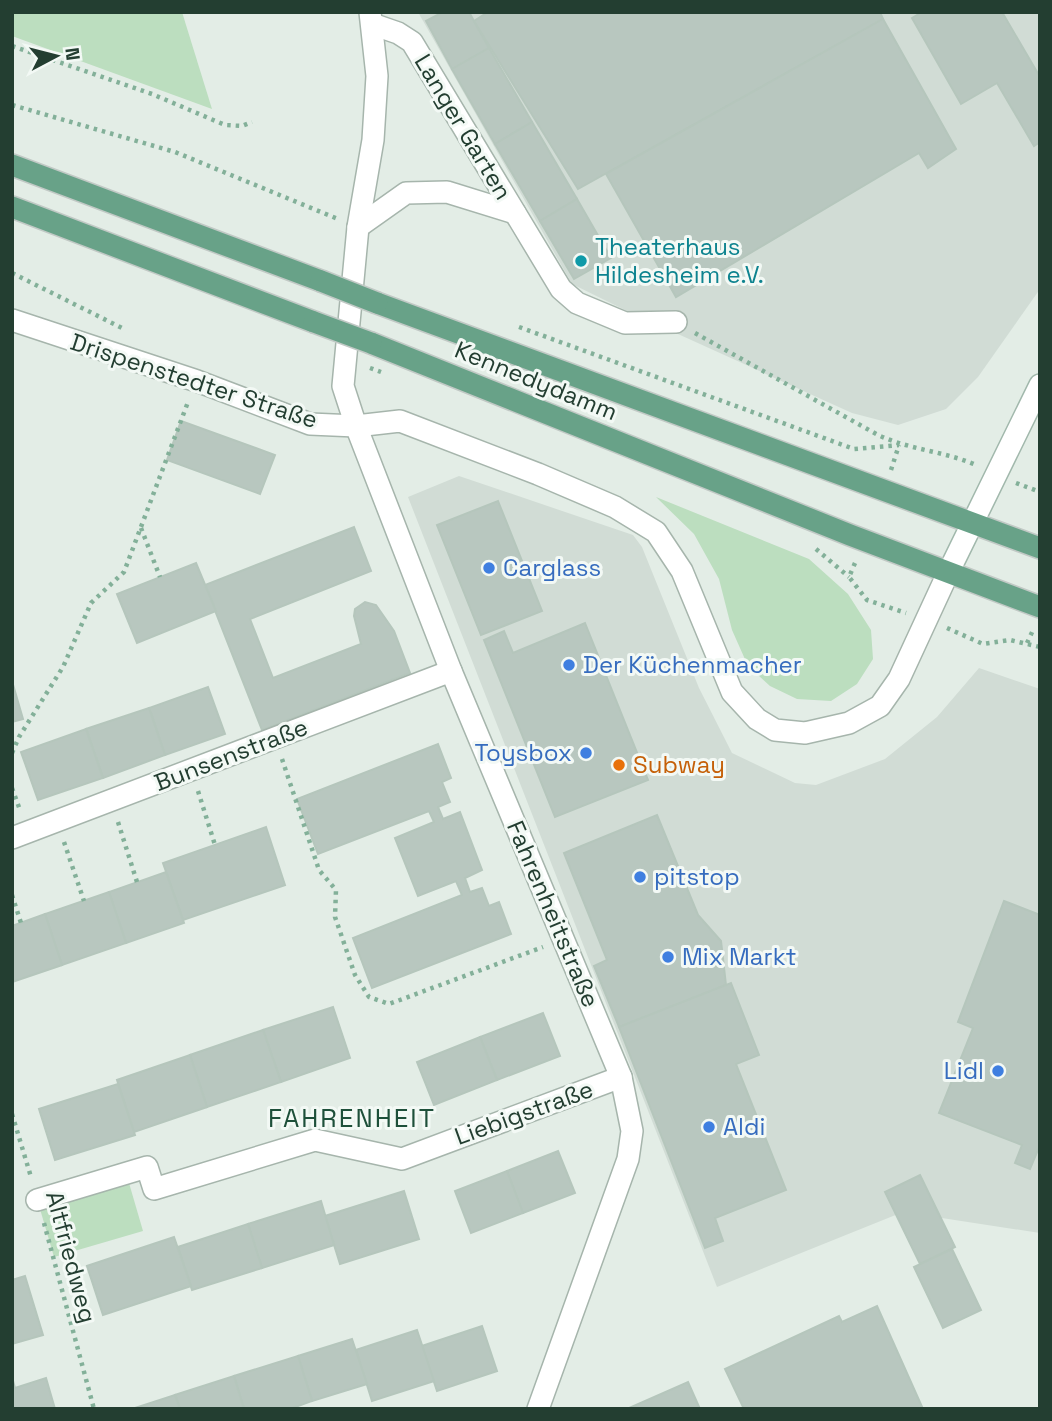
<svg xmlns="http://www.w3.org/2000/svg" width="1052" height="1421" font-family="'Space Grotesk',sans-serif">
<rect width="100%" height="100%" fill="#e3ede6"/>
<g fill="#d1dcd5">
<path d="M418 12H1040V289L978 377 946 409 898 425 852 413 625 310 572 284Z"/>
<path d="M459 476 633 535 642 547 699 688 732 753 795 783 816 785 885 759 937 717 979 668 1040 689V1233L903 1212 717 1287 408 497Z"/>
</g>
<g fill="#bcdebf">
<path d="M12 12H182L212 109 12 36Z"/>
<path d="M656 497 809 559 848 594 871 630 873 659 857 684 831 701 797 699 770 686 748 666 732 630 719 579 694 534Z"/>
<path d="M129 1183 143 1231 54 1257 40 1209Z"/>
</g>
<g fill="#b8c7bf" stroke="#b5c6bc" stroke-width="2">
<path d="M443 12H469L489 48 452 69 426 21Z"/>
<path d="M488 12H880L883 19 578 189 474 21Z"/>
<path d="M922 12H1002L1040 77V142L1034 146 997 83 961 104 912 18Z"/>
<path d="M883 19 956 149 928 168 919 153 676 297 606 174Z"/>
<path d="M489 48 532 122 495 144 452 69Z"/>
<path d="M532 122 577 199 540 221 495 144Z"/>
<path d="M577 199 611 258 574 279 540 221Z"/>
<path d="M181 421 275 455 260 494 167 460Z"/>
<path d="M498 501 542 611 481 635 437 525Z"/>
<path d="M354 527 371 571 250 619 273 678 361 644 354 616 355 609 365 602 376 605 394 631 410 673 262 730 205 585Z"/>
<path d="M196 563 216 611 137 643 117 594Z"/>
<path d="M585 623 648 780 555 817 484 640 504 631 513 653Z"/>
<path d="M12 681 23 719 12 722Z"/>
<path d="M208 687 225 734 165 755 149 708Z"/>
<path d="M149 708 165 755 103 778 86 729Z"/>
<path d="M86 729 103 778 38 800 21 752Z"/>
<path d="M438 744 451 778 442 782 450 802 438 807 443 819 460 812 482 870 465 878 470 892 482 888 489 906 499 902 511 934 372 988 353 938 462 895 456 881 418 896 395 838 434 822 429 811 318 854 297 799Z"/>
<path d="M657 815 698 915 721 941 726 985 619 1027 594 966 607 960 564 853Z"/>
<path d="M266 827 285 885 183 920 163 863Z"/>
<path d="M166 872 184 923 126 943 109 892Z"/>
<path d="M109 892 126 943 62 965 45 914Z"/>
<path d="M1004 901 1040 915V1145L1030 1169 1015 1163 1022 1145 939 1113 973 1028 958 1022Z"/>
<path d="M45 914 62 965 12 982V926Z"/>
<path d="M731 983 759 1055 736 1064 786 1190 715 1218 723 1241 705 1248 619 1027Z"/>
<path d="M333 1007 350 1058 281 1082 263 1030Z"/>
<path d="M543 1013 560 1056 497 1080 480 1037Z"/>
<path d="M263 1030 281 1082 207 1107 190 1055Z"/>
<path d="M480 1037 497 1080 434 1105 417 1062Z"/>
<path d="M190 1055 207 1107 134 1132 117 1080Z"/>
<path d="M118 1084 135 1135 55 1160 39 1109Z"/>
<path d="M558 1151 575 1193 523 1213 507 1171Z"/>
<path d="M507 1171 523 1213 471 1233 455 1191Z"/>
<path d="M920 1175 955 1247 920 1264 885 1192Z"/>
<path d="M404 1191 419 1239 340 1264 325 1216Z"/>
<path d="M321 1201 334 1245 262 1268 248 1224Z"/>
<path d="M248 1224 262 1268 192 1290 178 1247Z"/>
<path d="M174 1237 191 1286 103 1315 87 1266Z"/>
<path d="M952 1249 981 1310 943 1328 914 1267Z"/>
<path d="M25 1276 43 1335 12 1344V1280Z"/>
<path d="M877 1306 923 1409H744L725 1369 839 1316 842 1322Z"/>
<path d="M482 1326 497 1371 437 1391 422 1346Z"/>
<path d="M417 1330 434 1381 372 1401 356 1350Z"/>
<path d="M352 1339 367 1384 312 1401 298 1356Z"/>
<path d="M298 1356 312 1401 290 1409H244L234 1376Z"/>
<path d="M234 1376 244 1409H180L175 1395Z"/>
<path d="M12 1377 15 1388 46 1378 55 1409H12Z"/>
<path d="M688 1382 700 1409H627Z"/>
<path d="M175 1395 180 1409H132Z"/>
</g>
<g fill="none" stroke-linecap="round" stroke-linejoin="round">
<defs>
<g id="street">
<path d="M370 12 377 76 373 140 358 227 343 386 356 426 451 671 621 1077 632 1131 628 1159 538 1409"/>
<path d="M372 24 398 33 412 42 561 289 577 303 625 323 676 322"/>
<path d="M358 227 406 193 447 192 515 213"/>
<path d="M12 320 197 381 310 424 356 426 400 421 538 474 615 507 656 532 682 571 732 692 757 719 775 730 805 733 849 723 880 706 899 679 948 573"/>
<path d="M12 838 451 671"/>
<path d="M37 1200 147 1167 154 1189 315 1140 402 1159 621 1077"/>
</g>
<path id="secondary" d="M948 573 1040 385"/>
<g id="primary">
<path d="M12 165 321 281"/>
<path d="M12 207 314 322"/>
<path d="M377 303 1040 548"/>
<path d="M371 343 850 535 1040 607"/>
</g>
</defs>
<use href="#street" stroke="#a6b5ac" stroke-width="24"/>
<use href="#secondary" stroke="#a1b8ac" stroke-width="24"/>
<use href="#primary" stroke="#c1c9c5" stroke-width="24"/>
<g stroke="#83b099" stroke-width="4.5" stroke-dasharray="3.5 5" stroke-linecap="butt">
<path d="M12 46 152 94 225 125 242 126 252 122"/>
<path d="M12 105 175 152 338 219"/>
<path d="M12 273 124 329"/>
<path d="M519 327 854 449 899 445"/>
<path d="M695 333 878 435C910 450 944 451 976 465"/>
<path d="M891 470 899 445"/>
<path d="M1016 483 1040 492"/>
<path d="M141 528 160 577"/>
<path d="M816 549 849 577"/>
<path d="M855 563 849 577 867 600 906 613"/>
<path d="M947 628 983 644 1010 640 1040 647"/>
<path d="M1027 643 1034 628"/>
<path d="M12 753 19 737 63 667 91 603 124 572 188 402"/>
<path d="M282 759 319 870 336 890 335 917 355 975 369 997 389 1004 543 947"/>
<path d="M12 788 20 810"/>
<path d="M198 791 215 845"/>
<path d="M118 822 137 882"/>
<path d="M64 842 84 901"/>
<path d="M12 895 21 923"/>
<path d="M12 1114 31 1177"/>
<path d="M44 1223 94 1409"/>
</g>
<use href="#street" stroke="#fff" stroke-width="21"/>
<use href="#secondary" stroke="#fff" stroke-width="21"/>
<use href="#primary" stroke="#68a288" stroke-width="21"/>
<defs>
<g id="primary-bridge">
<path d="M321 281 377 303"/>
<path d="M314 322 371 343"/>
</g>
</defs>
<use href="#primary-bridge" stroke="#c1c9c5" stroke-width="24" stroke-linecap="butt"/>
<path stroke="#83b099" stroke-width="4.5" stroke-dasharray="3.5 5" stroke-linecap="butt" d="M370 368 381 372"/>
<use href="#primary-bridge" stroke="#68a288" stroke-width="21"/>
</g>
<circle fill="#0f9aa8" stroke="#f3f9f5" stroke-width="2.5" cx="581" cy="261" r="7"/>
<g fill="#3f7fe0" stroke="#f3f9f5" stroke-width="2.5">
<circle cx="489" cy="568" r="7"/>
<circle cx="569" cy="665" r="7"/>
<circle cx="586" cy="753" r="7"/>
<circle cx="640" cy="877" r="7"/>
<circle cx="668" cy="957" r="7"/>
<circle cx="998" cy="1071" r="7"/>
<circle cx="709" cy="1127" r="7"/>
</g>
<circle fill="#e8710a" stroke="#f3f9f5" stroke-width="2.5" cx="619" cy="765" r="7"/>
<g text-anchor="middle" stroke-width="6" stroke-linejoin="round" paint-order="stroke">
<g font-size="24" fill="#233e31" stroke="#f3f9f5">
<text transform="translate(463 127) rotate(59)" y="8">Langer Garten</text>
<text transform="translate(194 381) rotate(18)" y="8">Drispenstedter Straße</text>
<text transform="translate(536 381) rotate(22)" y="8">Kennedydamm</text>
<text transform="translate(231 755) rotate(-21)" y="8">Bunsenstraße</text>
<text transform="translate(553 914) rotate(67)" y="8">Fahrenheitstraße</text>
<text transform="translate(524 1113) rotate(-20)" y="8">Liebigstraße</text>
<text transform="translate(71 1257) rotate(75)" y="8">Altfriedweg</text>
</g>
<g font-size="24" fill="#0d838f" stroke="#f3f9f5" text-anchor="start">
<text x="595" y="255">Theaterhaus<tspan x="595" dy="28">Hildesheim e.V.</tspan></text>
</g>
<g font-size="24" fill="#366cbe" stroke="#f3f9f5" text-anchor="start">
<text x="503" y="576">Carglass</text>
<text x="583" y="673">Der Küchenmacher</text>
<text x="572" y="761" text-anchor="end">Toysbox</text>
<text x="654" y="885">pitstop</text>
<text x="682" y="965">Mix Markt</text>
<text x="984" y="1079" text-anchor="end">Lidl</text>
<text x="723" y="1135">Aldi</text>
</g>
<g font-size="24" fill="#c56008" stroke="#f3f9f5" text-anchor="start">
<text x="633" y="773">Subway</text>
</g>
<g font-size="26" letter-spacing="2" fill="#1e503a" stroke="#f3f9f5">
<text x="352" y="1127">FAHRENHEIT</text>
</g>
</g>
<rect width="1052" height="1421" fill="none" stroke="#233e31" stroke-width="28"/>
<g transform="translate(56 56) rotate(83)" stroke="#f3f9f5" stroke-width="5" paint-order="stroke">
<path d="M0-5L12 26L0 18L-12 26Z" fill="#233e31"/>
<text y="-10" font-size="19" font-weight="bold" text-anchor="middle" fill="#233e31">N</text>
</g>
</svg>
